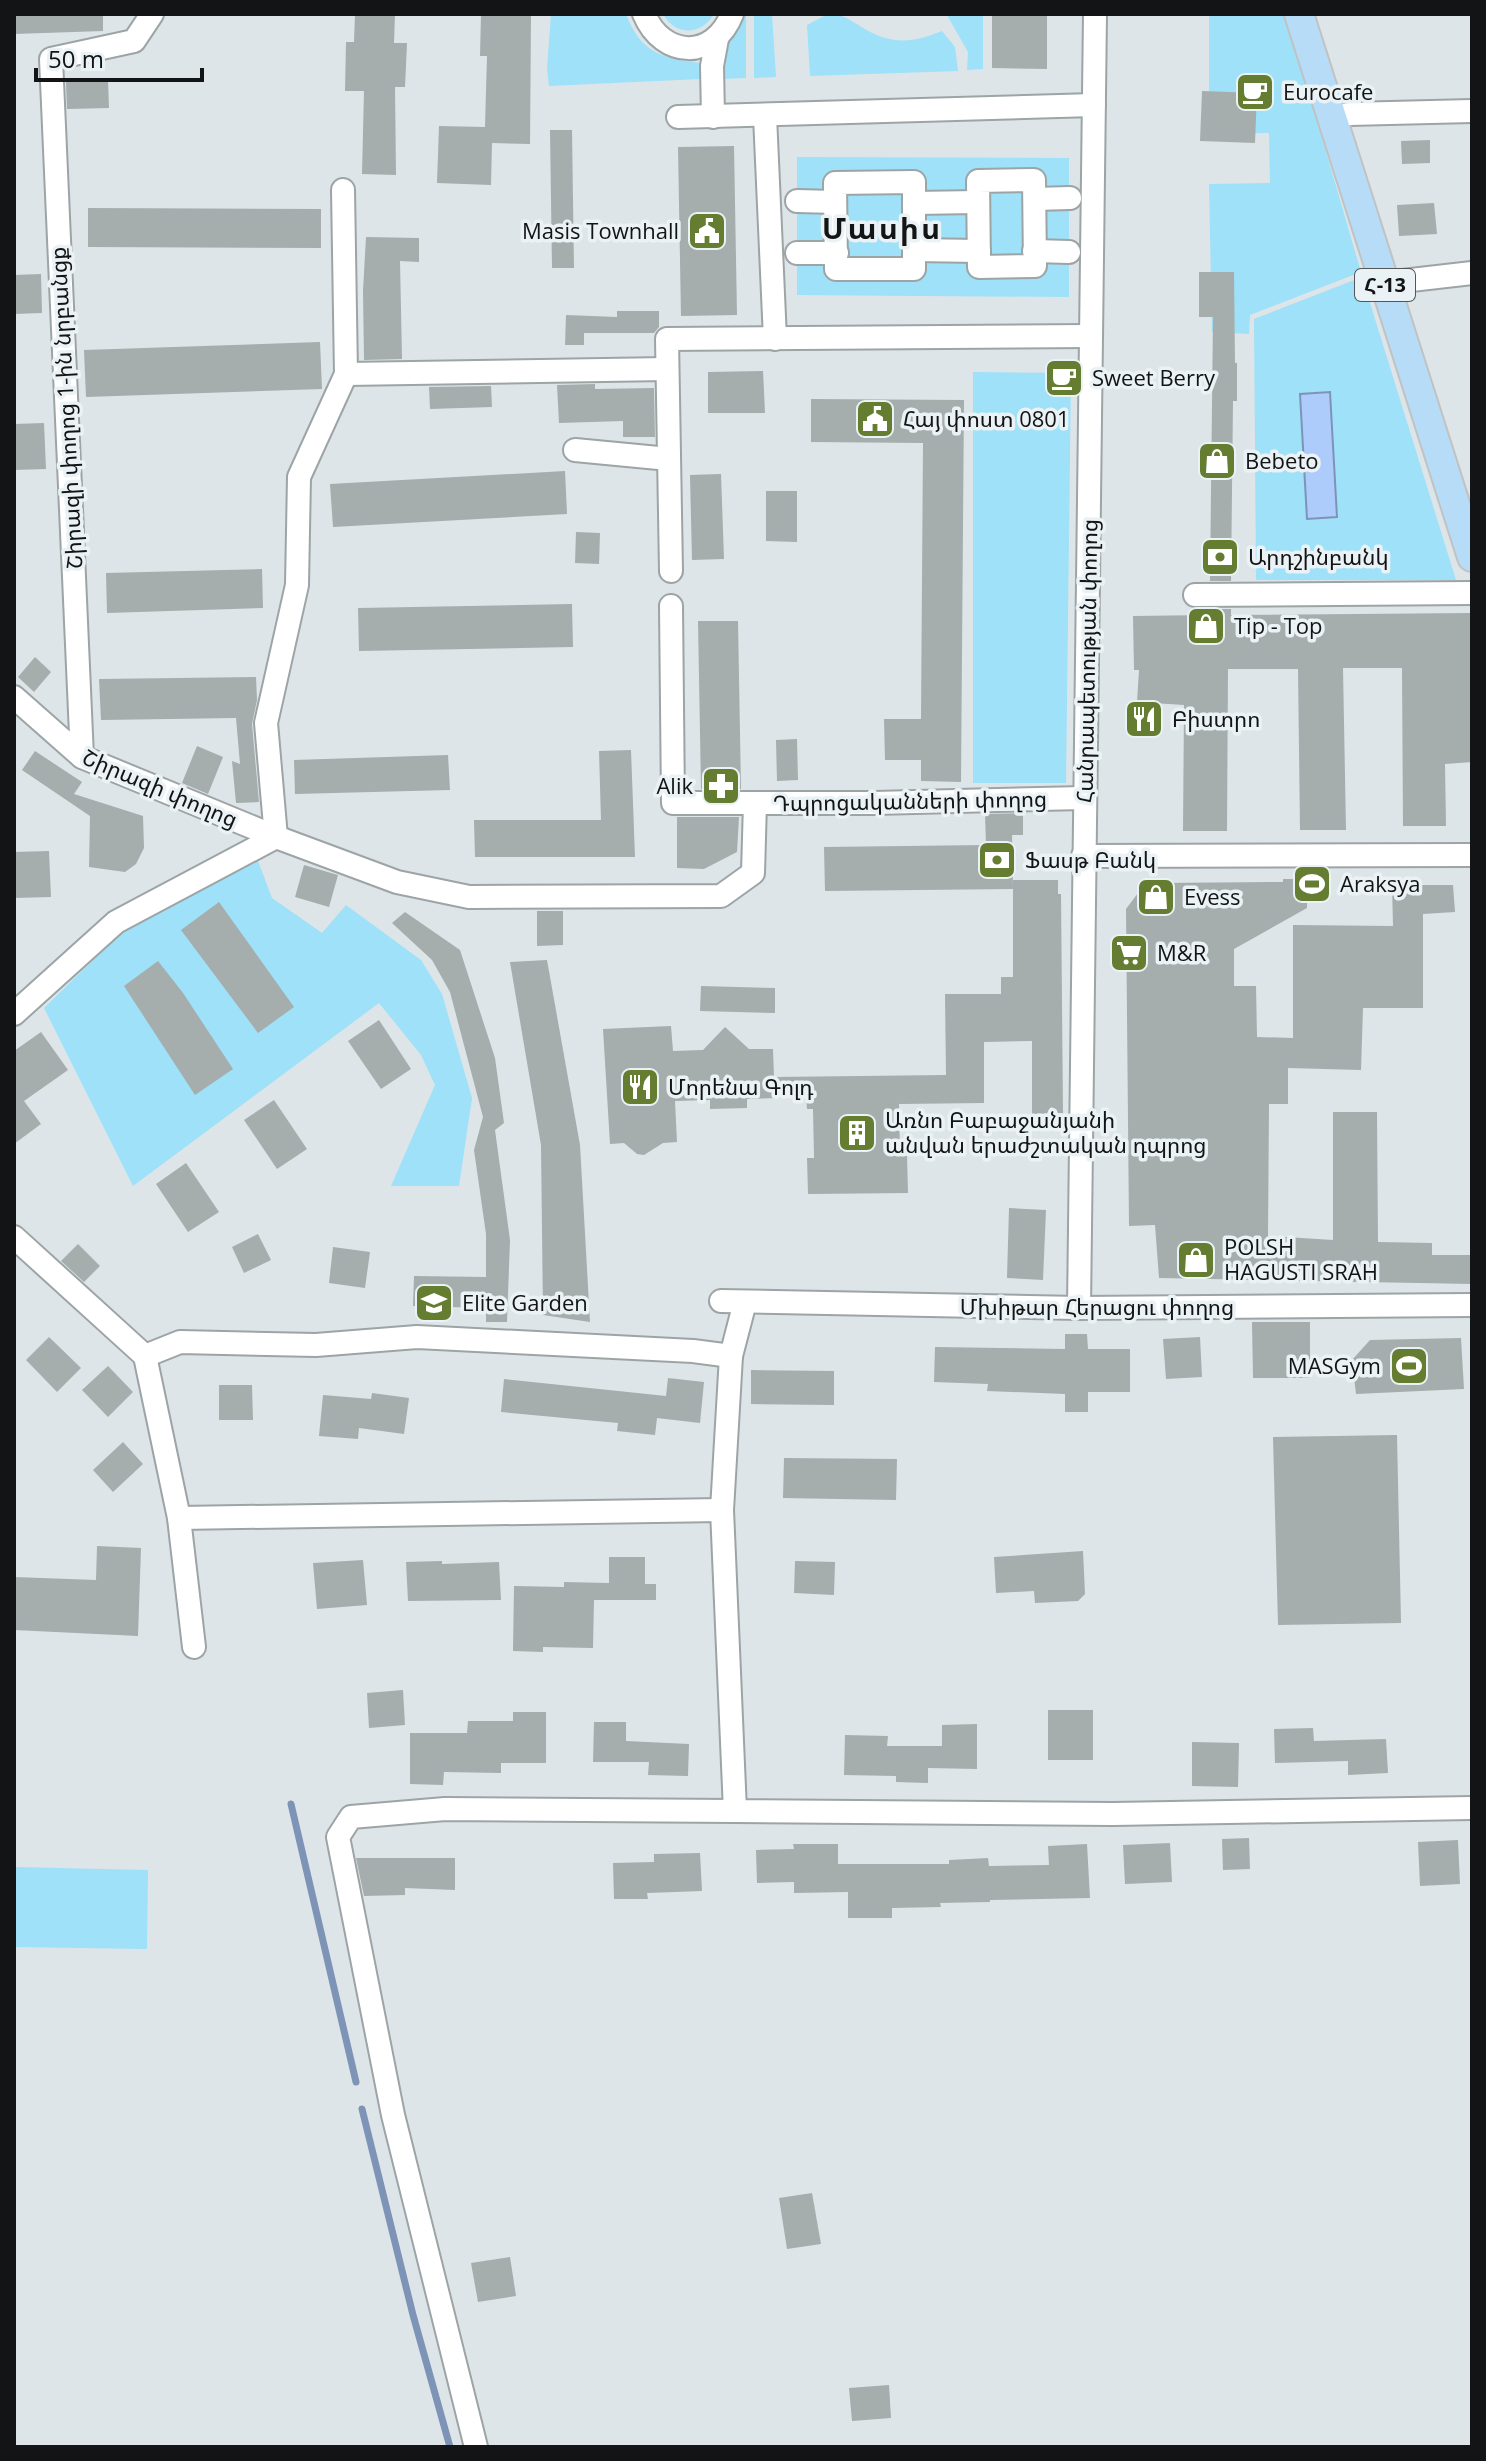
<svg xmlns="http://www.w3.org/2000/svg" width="1486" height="2461" font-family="'Open Sans','Noto Sans Armenian',sans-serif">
<rect width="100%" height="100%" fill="#dde5e8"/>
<g fill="#9ee1f8">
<path d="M551 14H626C641 53 661 58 700 63V79L549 86 547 69Z"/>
<path d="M663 14H714C701 36 675 36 663 14Z"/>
<path d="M737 14H746V78L721 79 723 37Z"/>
<path d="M754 14H772L776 77 754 78Z"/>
<path d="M828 14C843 14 850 20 863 28 891 45 913 43 942 31L955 47 958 71 810 76 807 25Z"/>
<path d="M983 14V69L967 70 968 52 947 15Z"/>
<path d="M1209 14H1286L1361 272 1250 315 1249 334 1212 332 1209 184 1270 183 1269 133 1209 134Z"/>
<path d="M797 157 1069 158V297L797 295Z"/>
<path d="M1362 277 1456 580H1256L1254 319Z"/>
<path d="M973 372 1071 373 1066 783H973Z"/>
<path d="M258 861 272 898 322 933 346 905 421 960 442 994 472 1098 459 1186H391L435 1085 421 1055 379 1003 133 1186 44 1008 128 926Z"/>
<path d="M15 1867 148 1870 147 1949 14 1947Z"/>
</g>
<path fill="#adcbfb" stroke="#7e94b6" stroke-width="2" d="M1330 392 1337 517 1307 519 1300 394Z"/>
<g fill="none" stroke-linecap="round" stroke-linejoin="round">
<g stroke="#7e94b6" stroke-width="7">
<path d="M291 1804 356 2082"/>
<path d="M362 2109 413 2315 450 2447"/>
</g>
</g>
<g fill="#a5adad">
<path d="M14 14H103V31L14 34Z"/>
<path d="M355 14H395L394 43H407L405 87H395L396 175 362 174 364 91H345L346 42H354Z"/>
<path d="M481 14H531L530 144 492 143 491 185 437 183 439 126 485 127 487 56H480Z"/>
<path d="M992 14H1047V69L992 68Z"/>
<path d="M108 81 109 108 67 109 66 82Z"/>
<path d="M1202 91 1257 93 1255 143 1200 141Z"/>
<path d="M550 130H572L574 268H552Z"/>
<path d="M1430 140V163L1402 164 1401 141Z"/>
<path d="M734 146 737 315 681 316 678 147Z"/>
<path d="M1434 203 1437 234 1399 236 1397 205Z"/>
<path d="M88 208 321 209V248L88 247Z"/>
<path d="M366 237 419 238V262L400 261 402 359 364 360 363 291Z"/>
<path d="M1199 272H1234L1235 363H1237V401H1233L1231 581H1210L1213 317H1199Z"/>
<path d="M41 274 42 313 14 314V275Z"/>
<path d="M617 311H659V327L654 333H584V345H565L566 315 617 317Z"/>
<path d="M320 342 322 389 86 397 84 350Z"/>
<path d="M763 371 765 413H708V372Z"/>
<path d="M595 384V389L654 388 655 437H623V421L559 423 557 385Z"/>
<path d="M491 386 492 407 430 409 429 387Z"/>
<path d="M811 399 964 400 961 782 921 781V760H885L884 719H921L923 443 811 442Z"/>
<path d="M44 423 46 469 14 470V424Z"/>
<path d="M565 471 567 514 333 527 330 484Z"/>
<path d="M721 474 724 559 692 560 690 475Z"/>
<path d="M766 491H797V542L766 541Z"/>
<path d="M576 532 600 533 599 564 575 563Z"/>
<path d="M262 569 263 608 107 613 106 573Z"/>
<path d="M572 604 573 647 359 651 358 608Z"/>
<path d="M1210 609H1231V615L1472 613V762L1445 764 1446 826H1403L1402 668H1343L1346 830H1300L1298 669H1228L1227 831H1183L1184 705 1137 702 1139 670H1134L1133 616 1210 615Z"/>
<path d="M698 621H738L741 789H701Z"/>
<path d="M35 657 51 672 34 692 18 677Z"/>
<path d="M256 677 257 700 252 724 259 802 236 803 232 761 240 764 236 718 101 720 99 679Z"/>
<path d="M797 739 798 780 777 781 776 740Z"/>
<path d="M197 746 223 757 208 794 182 783Z"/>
<path d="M631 750 635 857H475L474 820H601L599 751Z"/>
<path d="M35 751 82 782 74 794 143 816 144 848 136 864 125 872 89 867 90 816 22 770Z"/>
<path d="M448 755 450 790 295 794 294 760Z"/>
<path d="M1023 813V835H1012L1013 889 825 891 824 847 986 845 985 814Z"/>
<path d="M677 817H739L737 852 704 869 677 868Z"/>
<path d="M49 851 51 897 14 898V852Z"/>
<path d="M304 865 338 875 329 907 295 897Z"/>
<path d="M1283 879H1307V908L1234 949V986H1256L1257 1037 1293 1038V925L1393 926 1392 885H1453L1455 912 1423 914V1008H1363L1361 1070 1288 1068V1104H1269L1268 1236 1333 1240V1112H1377L1378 1242 1432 1243V1255H1472V1284L1159 1278 1155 1225 1129 1226 1126 909 1138 893 1157 883 1283 882Z"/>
<path d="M1013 880H1058V894H1061L1063 1113 1032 1114V1041L984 1042V1103L899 1104 900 1156H907L908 1193 808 1194 807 1158H814L813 1109H807L806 1097 747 1099V1108L710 1109V1100L675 1101 677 1142 663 1143 644 1155 637 1154 624 1143 610 1144 603 1029 671 1026 673 1051 703 1050 725 1027 749 1049H773L774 1077 946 1075 945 994H1001V977H1013Z"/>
<path d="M219 902 294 1007 258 1033 181 930Z"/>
<path d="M537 911H563V945L537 946Z"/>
<path d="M405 912 460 950 495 1058 504 1123 495 1130 510 1240 507 1322H486V1308L413 1306 414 1276 486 1277V1234L474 1150 483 1117 450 992 432 960 392 923Z"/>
<path d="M547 960 580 1145 590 1322 543 1315 541 1145 510 962Z"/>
<path d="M158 961 183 993 233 1069 195 1095 124 986Z"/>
<path d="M701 986 775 988V1013L700 1011Z"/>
<path d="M379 1020 411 1069 381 1089 348 1041Z"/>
<path d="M41 1032 68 1070 24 1101 41 1124 14 1144V1051Z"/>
<path d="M274 1100 307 1149 277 1169 244 1120Z"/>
<path d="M186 1163 219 1212 188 1232 156 1184Z"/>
<path d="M1009 1208 1046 1210 1043 1280 1007 1278Z"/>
<path d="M258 1234 271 1260 244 1273 232 1247Z"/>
<path d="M78 1244 100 1266 84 1282 61 1261Z"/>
<path d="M333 1247 370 1252 365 1288 329 1283Z"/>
<path d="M1252 1322H1310V1378H1253Z"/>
<path d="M1065 1334H1087L1088 1349H1130V1392H1088V1412H1065V1394L987 1391 988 1384 934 1382 935 1347 1065 1349Z"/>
<path d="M49 1337 81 1368 57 1392 26 1360Z"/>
<path d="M1200 1337 1202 1377 1166 1379 1163 1339Z"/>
<path d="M1461 1338 1464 1389 1356 1394 1352 1360 1370 1340Z"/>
<path d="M108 1366 133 1392 108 1417 82 1390Z"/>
<path d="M751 1370 834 1371V1405L751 1404Z"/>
<path d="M668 1378 704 1382 700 1423 657 1418 655 1435 617 1431 618 1423 501 1412 504 1379 666 1396Z"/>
<path d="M219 1385H252L253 1420H219Z"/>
<path d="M372 1393 409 1398 404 1434 359 1428 358 1439 319 1436 323 1395 371 1399Z"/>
<path d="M1397 1435 1401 1623 1278 1625 1273 1437Z"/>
<path d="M123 1442 143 1464 113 1492 93 1470Z"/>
<path d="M784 1458 897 1459 896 1500 783 1498Z"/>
<path d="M97 1546 141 1548 138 1636 14 1630V1577L96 1580Z"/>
<path d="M1083 1551 1085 1594 1078 1601 1035 1603 1034 1591 996 1593 994 1557Z"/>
<path d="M609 1557H645V1584H656V1600H594L593 1648 543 1647V1652L513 1651 514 1586 564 1587V1582L609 1583Z"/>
<path d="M363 1560 367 1605 317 1609 313 1563Z"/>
<path d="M442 1561V1564L499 1562 501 1600 408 1601 406 1562Z"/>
<path d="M795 1561 835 1562 834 1595 794 1593Z"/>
<path d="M403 1690 405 1725 369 1728 367 1693Z"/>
<rect x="1048" y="1710" width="45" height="50"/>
<path d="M513 1712H546V1763H501V1773L444 1772 443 1785 410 1784V1733H467L468 1721H513Z"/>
<path d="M594 1722H626V1741L689 1744 688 1776 648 1775 649 1762H593Z"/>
<path d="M977 1724V1769L928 1768V1783L896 1782V1776L844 1775 845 1735 888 1736 887 1746H942V1725Z"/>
<path d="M1313 1728 1314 1741 1386 1739 1388 1773 1348 1775V1761L1275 1763 1274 1729Z"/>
<path d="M1192 1742 1239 1743 1238 1787 1192 1786Z"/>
<path d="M1249 1838 1250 1869 1223 1870 1222 1839Z"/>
<path d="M1458 1840 1460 1884 1420 1886 1418 1842Z"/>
<path d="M1170 1843 1172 1882 1125 1884 1123 1845Z"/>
<path d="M793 1844H838V1864H949V1860L988 1858 989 1866 1049 1865 1048 1846 1087 1844 1090 1898 990 1900V1902L940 1903 941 1907 892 1908V1918H848V1892L794 1893V1882L757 1883 756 1850 794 1849Z"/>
<path d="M700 1853 702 1891 647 1893 648 1899H614L613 1863 654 1862V1854Z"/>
<path d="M356 1858H455V1890L405 1888V1895L364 1896Z"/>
<path d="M812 2193 821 2244 787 2249 779 2198Z"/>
<path d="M510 2257 516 2296 478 2302 471 2263Z"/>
<path d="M889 2385 891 2418 852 2421 849 2388Z"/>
</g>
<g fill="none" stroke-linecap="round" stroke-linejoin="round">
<defs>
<g id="minor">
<path d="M644 14C663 59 714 60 732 14"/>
<path d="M765 116 775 339"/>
<path d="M678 117 1094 105"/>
<path d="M713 117 712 66 717 39"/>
<path d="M1332 118 1349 114 1472 111"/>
<path d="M1034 180 1035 266 979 267 978 181Z"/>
<path d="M914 182V269H836L835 183Z"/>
<path d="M1035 199 1070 198"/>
<path d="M797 201 835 202"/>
<path d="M914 203 978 202"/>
<path d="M914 250 979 251"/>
<path d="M1034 251 1069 252"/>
<path d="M797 253H837"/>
<path d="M1385 283 1472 273"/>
<path d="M346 374 667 369"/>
<path d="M575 450 669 459"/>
<path d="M671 571 667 339 1091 336"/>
<path d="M1195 595 1472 593"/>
<path d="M671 606 673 803H755"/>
<path d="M14 697 82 757 276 837 397 882 469 897 721 896 753 873 755 803H874L1084 798"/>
<path d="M82 757 51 59 134 41 152 14"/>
<path d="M276 837 266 723 297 585 299 477 346 374 343 190"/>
<path d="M1083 856 1472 855"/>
<path d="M14 1014 116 922 276 837"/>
<path d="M14 1237 145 1356 179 1518 194 1647"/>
<path d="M721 1301 1079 1308 1472 1305"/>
<path d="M745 1302 731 1356 722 1510 735 1811 1113 1814 1472 1808"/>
<path d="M1079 1308 1095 14"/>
<path d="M145 1356 180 1342 316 1345 417 1337 693 1351 731 1356"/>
<path d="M179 1518 722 1510"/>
<path d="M476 2447 393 2115 338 1837 351 1817 445 1809 735 1811"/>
</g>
<path id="major" d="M1299 14 1472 557"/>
</defs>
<use href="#minor" stroke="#9da4a6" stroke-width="26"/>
<use href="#major" stroke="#c1c2c2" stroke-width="32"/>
<use href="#minor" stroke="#fff" stroke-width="22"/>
<use href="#major" stroke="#b6dcf8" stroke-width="28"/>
</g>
<defs>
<symbol id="cafe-square" viewBox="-11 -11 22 22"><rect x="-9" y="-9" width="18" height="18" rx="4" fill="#657d30" stroke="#ebf2f5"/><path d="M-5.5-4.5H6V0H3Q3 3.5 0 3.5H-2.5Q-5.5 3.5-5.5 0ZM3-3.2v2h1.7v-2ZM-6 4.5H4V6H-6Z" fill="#fff"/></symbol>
<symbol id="civic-square" viewBox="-11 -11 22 22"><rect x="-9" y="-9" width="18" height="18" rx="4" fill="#657d30" stroke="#ebf2f5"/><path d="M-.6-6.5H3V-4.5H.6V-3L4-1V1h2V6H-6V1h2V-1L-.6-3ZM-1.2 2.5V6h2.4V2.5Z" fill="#fff"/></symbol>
<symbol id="shop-square" viewBox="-11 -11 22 22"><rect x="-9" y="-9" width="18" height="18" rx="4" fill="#657d30" stroke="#ebf2f5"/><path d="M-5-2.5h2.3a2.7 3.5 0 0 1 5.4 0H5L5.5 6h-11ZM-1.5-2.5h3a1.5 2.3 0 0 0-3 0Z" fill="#fff"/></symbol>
<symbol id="bank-square" viewBox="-11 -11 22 22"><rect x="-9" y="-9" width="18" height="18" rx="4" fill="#657d30" stroke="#ebf2f5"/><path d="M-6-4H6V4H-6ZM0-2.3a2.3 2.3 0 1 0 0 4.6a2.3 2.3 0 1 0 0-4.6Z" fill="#fff"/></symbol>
<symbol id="restaurant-square" viewBox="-11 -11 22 22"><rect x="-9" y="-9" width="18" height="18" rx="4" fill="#657d30" stroke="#ebf2f5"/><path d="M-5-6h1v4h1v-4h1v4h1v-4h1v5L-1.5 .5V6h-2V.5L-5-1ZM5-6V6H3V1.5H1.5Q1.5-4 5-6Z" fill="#fff"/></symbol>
<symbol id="pharmacy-square" viewBox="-11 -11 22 22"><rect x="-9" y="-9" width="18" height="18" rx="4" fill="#657d30" stroke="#ebf2f5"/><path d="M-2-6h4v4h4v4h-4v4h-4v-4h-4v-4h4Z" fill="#fff"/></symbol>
<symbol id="stadium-square" viewBox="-11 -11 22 22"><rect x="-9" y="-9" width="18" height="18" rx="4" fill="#657d30" stroke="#ebf2f5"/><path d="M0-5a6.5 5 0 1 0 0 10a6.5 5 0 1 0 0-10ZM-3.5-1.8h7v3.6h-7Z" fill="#fff"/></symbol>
<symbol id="supermarket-square" viewBox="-11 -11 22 22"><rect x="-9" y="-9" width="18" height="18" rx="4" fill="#657d30" stroke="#ebf2f5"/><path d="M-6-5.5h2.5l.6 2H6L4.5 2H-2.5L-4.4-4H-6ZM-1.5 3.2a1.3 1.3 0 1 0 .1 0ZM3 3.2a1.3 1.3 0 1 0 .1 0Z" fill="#fff"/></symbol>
<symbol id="building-square" viewBox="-11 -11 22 22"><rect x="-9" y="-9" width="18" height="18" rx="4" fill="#657d30" stroke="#ebf2f5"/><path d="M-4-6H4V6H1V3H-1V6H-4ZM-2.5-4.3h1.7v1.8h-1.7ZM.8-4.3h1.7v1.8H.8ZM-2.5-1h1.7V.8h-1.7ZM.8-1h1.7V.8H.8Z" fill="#fff"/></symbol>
<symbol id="school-square" viewBox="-11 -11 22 22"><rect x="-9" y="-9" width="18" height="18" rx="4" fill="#657d30" stroke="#ebf2f5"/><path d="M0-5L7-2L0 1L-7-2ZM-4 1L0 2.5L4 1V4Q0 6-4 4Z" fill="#fff"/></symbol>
</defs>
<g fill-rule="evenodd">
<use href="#cafe-square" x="1233" y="70" width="44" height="44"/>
<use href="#civic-square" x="685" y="209" width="44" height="44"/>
<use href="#cafe-square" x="1042" y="356" width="44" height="44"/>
<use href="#civic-square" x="853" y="397" width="44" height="44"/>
<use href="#shop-square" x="1195" y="439" width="44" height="44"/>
<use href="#bank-square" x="1198" y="535" width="44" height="44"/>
<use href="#shop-square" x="1184" y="604" width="44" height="44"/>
<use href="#restaurant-square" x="1122" y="697" width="44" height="44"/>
<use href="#pharmacy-square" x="699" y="764" width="44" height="44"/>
<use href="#bank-square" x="975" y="838" width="44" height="44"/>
<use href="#stadium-square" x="1290" y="862" width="44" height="44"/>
<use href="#shop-square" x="1134" y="875" width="44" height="44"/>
<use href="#supermarket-square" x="1107" y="931" width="44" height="44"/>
<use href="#restaurant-square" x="618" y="1065" width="44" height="44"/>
<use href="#building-square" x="835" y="1111" width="44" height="44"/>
<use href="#shop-square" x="1174" y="1238" width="44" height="44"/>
<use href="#school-square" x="412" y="1281" width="44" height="44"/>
<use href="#stadium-square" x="1387" y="1344" width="44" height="44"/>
</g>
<g text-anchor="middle" stroke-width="7" stroke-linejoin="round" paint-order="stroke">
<rect fill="#ebf2f5" stroke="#535758" stroke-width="2" x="1355" y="269" width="60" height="32" rx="6"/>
<g font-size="20" font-weight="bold" fill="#121415">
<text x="1385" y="292">Հ-13</text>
</g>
<g font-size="22" fill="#121415" stroke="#ebf2f5" text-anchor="start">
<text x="1283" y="100">Eurocafe</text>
<text x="679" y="239" text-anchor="end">Masis Townhall</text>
<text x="1092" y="386">Sweet Berry</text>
<text x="903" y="427">Հայ փոստ 0801</text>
<text x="1245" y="469">Bebeto</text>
<text x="1248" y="565">Արդշինբանկ</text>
<text x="1234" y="634">Tip - Top</text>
<text x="1172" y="727">Բիստրո</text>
<text x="693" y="794" text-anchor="end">Alik</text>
<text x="1025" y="868">Ֆասթ Բանկ</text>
<text x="1340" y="892">Araksya</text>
<text x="1184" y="905">Evess</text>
<text x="1157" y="961">M&amp;R</text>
<text x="668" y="1095">Մորենա Գոլդ</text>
<text x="885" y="1128">Առնո Բաբաջանյանի<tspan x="885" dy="25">անվան երաժշտական դպրոց</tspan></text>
<text x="1224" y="1255">POLSH<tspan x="1224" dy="25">HAGUSTI SRAH</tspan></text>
<text x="462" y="1311">Elite Garden</text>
<text x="1381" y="1374" text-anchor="end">MASGym</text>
</g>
<g font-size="22" fill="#121415" stroke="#ebf2f5">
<text transform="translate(66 408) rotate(-93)" y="8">Շիրազի փողոց 1-ին նրբանցք</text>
<text transform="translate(1087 661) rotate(-89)" y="8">Հանրապետության փողոց</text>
<text transform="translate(160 788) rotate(23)" y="8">Շիրազի փողոց</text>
<text transform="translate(910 801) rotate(-1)" y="8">Դպրոցականների փողոց</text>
<text x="1097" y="1315">Մխիթար Հերացու փողոց</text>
</g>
<g font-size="30" font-weight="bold" letter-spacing="2" fill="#121415" stroke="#ebf2f5">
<text x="882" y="239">Մասիս</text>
</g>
</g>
<rect width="1486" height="2461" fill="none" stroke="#121415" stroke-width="32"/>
<path d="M36 68v12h166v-12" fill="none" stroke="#121415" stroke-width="4"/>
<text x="48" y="68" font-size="24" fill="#121415" stroke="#ebf2f5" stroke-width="6" paint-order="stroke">50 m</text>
</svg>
